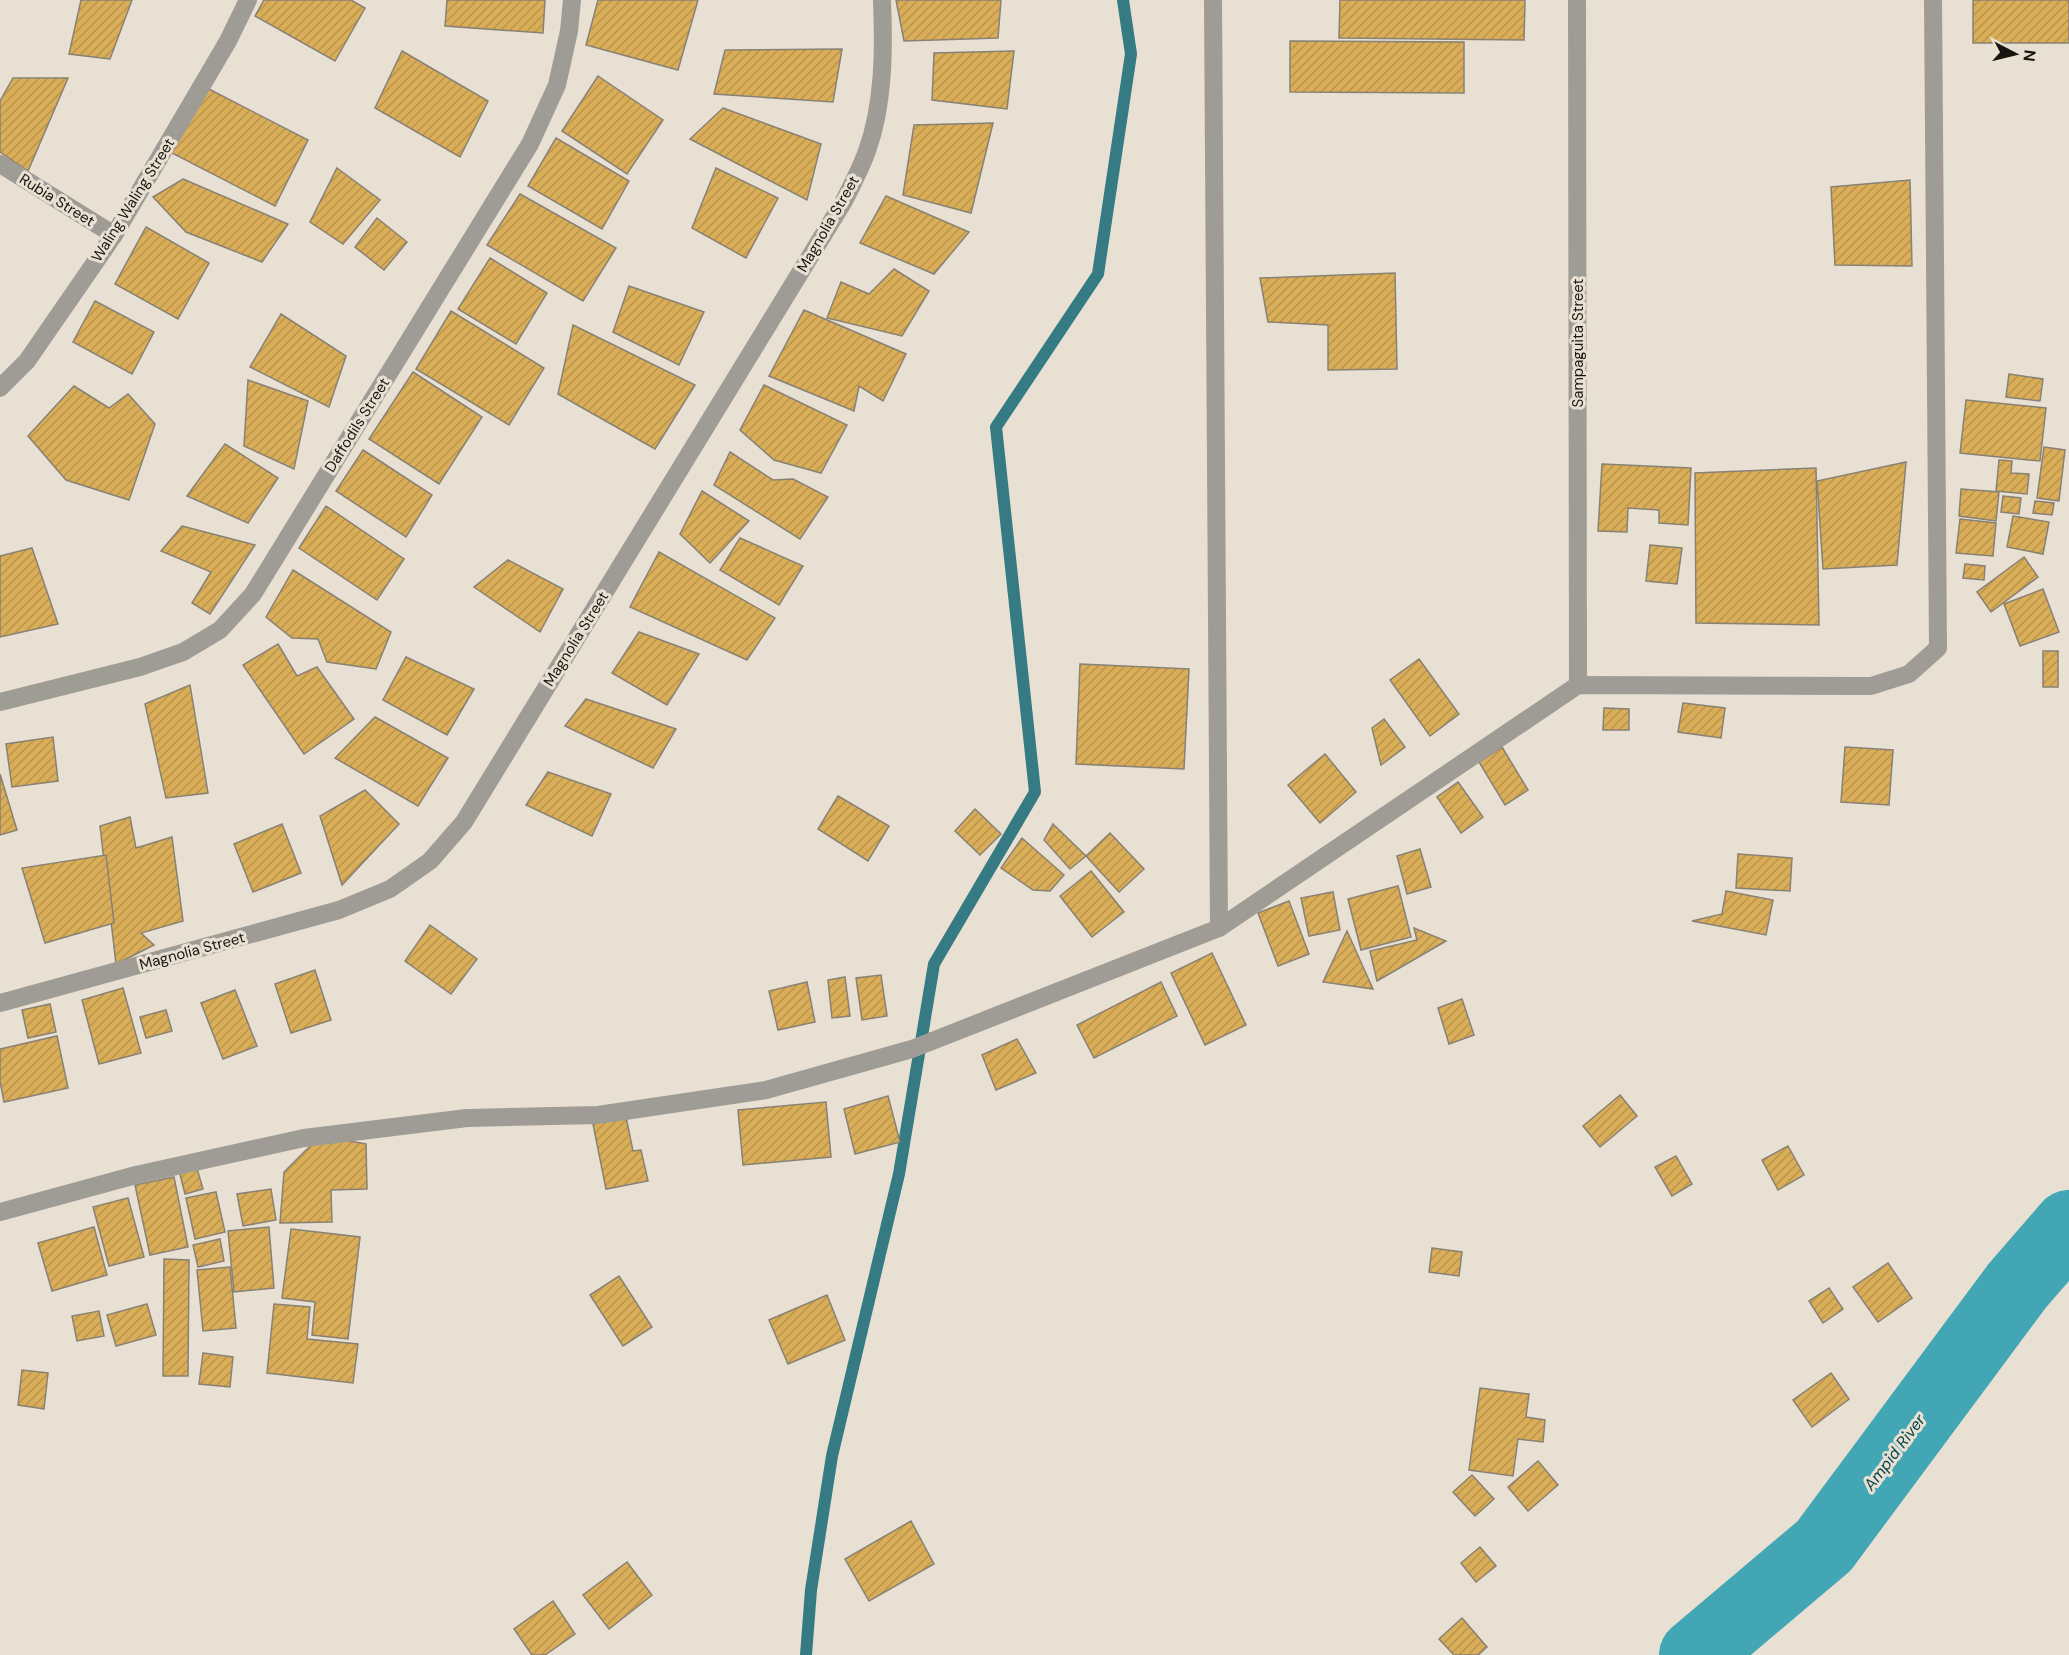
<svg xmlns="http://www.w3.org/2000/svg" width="2069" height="1655" font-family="'DM Sans',sans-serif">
<defs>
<pattern id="building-hatch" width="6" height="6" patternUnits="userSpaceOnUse" patternTransform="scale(1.5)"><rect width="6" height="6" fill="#daae58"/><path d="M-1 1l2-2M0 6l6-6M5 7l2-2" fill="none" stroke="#ba954c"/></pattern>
</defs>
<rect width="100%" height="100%" fill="#e8e0d2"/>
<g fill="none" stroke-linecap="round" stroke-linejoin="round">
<path stroke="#367a83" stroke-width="12" d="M806 1655 811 1590 832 1456 899 1174 934 964 1035 792 996 427 1098 274 1131 54 1123 0"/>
<path stroke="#43a6b4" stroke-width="72" d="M1695 1655 1824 1546 2017 1286 2069 1226"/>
</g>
<g fill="url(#building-hatch)" stroke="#888174" stroke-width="1.5">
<path d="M81 0H132L110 59 69 54Z"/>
<path d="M264 0H351L365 8 335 61 255 16Z"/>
<path d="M447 0H545L543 33 445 26Z"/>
<path d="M598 0H698L678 70 586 45Z"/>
<path d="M896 0H1001L998 38 904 41Z"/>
<path d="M1340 0H1525L1524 40 1339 38Z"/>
<rect x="1973" y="0" width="96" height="43"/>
<path d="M1290 41 1464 42V93L1290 92Z"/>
<path d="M842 49 833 102 714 94 725 50Z"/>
<path d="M402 51 488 101 460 157 375 108Z"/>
<path d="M1014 51 1007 109 932 100 934 53Z"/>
<path d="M598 76 663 120 627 174 562 131Z"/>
<path d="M13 78H68L28 171 0 152V101Z"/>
<path d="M203 86 308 140 275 206 170 152Z"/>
<path d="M723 108 821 144 807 200 690 139Z"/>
<path d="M993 123 971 213 903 195 914 125Z"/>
<path d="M556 138 629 181 602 229 528 186Z"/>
<path d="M337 168 380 200 343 244 310 222Z"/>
<path d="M716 168 778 198 746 258 692 228Z"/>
<path d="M183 179 288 224 262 262 186 232 153 197Z"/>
<path d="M1910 180 1912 266 1835 265 1831 187Z"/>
<path d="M520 194 616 248 583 301 487 245Z"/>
<path d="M886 196 969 232 934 274 860 243Z"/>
<path d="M377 218 407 242 384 270 355 247Z"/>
<path d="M146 227 209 263 178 319 115 284Z"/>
<path d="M490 258 547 293 516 344 458 309Z"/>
<path d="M894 269 929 291 902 336 827 318 841 282 869 294Z"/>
<path d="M1395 273 1397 369 1328 370V325L1268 322 1260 278Z"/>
<path d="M629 286 704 312 679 365 613 332Z"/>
<path d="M95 301 154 332 132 374 73 342Z"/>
<path d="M804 310 906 354 883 401 859 386 854 411 769 376Z"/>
<path d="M451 311 544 368 509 425 416 369Z"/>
<path d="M281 314 346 356 329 407 250 367Z"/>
<path d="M573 325 695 385 655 449 558 394Z"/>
<path d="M413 372 482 417 439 484 369 439Z"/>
<path d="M2009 374 2043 379 2040 401 2006 397Z"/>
<path d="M248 380 308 401 294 469 244 446Z"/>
<path d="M764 385 847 425 821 473 774 460 740 430Z"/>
<path d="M74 386 109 408 128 394 155 424 129 500 66 480 28 436Z"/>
<path d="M1966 400 2046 408 2040 461 1960 453Z"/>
<path d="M225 444 278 478 248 523 187 496Z"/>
<path d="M2044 447 2065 450 2059 501 2037 498Z"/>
<path d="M363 450 432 495 406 537 336 491Z"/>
<path d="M730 452 773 480 793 479 828 497 800 539 714 485Z"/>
<path d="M1999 460 2012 461 2011 473 2029 474 2027 494 1996 491Z"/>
<path d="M1906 462 1897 565 1823 569 1817 481Z"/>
<path d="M1602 464 1691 468 1688 525 1659 523V510L1628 508 1627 532 1598 531Z"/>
<path d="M1816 468 1819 625 1696 623 1695 473Z"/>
<path d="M1961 489 1999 492 1996 521 1959 516Z"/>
<path d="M702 491 749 521 710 563 680 534Z"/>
<path d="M2003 496 2021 498 2019 514 2001 512Z"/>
<path d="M2035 501 2054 503 2052 515 2033 513Z"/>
<path d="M326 506 404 559 377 600 299 548Z"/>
<path d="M2013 516 2049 522 2043 554 2007 547Z"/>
<path d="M1960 519 1996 523 1993 556 1956 553Z"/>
<path d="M182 526 255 545 210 614 192 603 211 572 161 551Z"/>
<path d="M740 538 803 566 779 605 720 570Z"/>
<path d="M1650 545 1682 548 1677 584 1646 581Z"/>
<path d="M32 548 58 624 0 637V556Z"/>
<path d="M659 552 775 618 747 660 630 607Z"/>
<path d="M2024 557 2038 577 1991 612 1977 592Z"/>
<path d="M508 560 563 589 540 632 474 587Z"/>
<path d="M1965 564 1985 566 1984 580 1963 578Z"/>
<path d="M293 570 391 632 376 669 327 662 318 639 292 638 266 617Z"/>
<path d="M2043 589 2059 632 2020 646 2004 604Z"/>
<path d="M639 632 699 654 667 705 612 673Z"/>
<path d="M278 644 297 676 317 667 354 719 304 754 243 665Z"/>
<rect x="2043" y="651" width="15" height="36"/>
<path d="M406 657 474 689 447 735 383 700Z"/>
<path d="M1419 659 1459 714 1430 736 1390 680Z"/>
<path d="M1080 664 1189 669 1184 769 1076 764Z"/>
<path d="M190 685 208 793 166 798 145 704Z"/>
<path d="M586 699 676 729 653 768 565 726Z"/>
<path d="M1683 703 1725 708 1721 738 1678 732Z"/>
<path d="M1604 708 1629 709V730H1603Z"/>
<path d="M375 717 448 758 418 806 335 758Z"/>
<path d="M1384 719 1405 747 1381 765 1372 728Z"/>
<path d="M53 737 58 781 12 787 6 744Z"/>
<path d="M1502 747 1528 790 1505 805 1479 762Z"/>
<path d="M1845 747 1893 750 1889 805 1841 802Z"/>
<path d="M1325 754 1356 792 1320 823 1288 785Z"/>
<path d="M548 772 611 794 592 836 526 805Z"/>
<path d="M0 774 17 830 0 835Z"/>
<path d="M1458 782 1483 817 1461 833 1437 797Z"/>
<path d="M365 790 399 824 342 885 320 816Z"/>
<path d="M838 796 889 826 868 861 818 829Z"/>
<path d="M975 809 1001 834 980 855 955 831Z"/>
<path d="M130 817 136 848 172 837 183 921 141 933 154 945 116 964 100 826Z"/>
<path d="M282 824 301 873 253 892 234 844Z"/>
<path d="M1053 824 1086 856 1070 869 1044 840Z"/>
<path d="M1110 833 1144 869 1119 892 1086 856Z"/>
<path d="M1022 838 1064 875 1050 891 1033 890 1001 868Z"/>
<path d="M1420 849 1431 887 1407 894 1397 856Z"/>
<path d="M1738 854 1792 858 1790 891 1736 888Z"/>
<path d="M106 855 114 923 45 943 22 868Z"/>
<path d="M1091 871 1124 912 1092 937 1060 896Z"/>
<path d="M1398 886 1411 937 1361 950 1348 899Z"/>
<path d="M1726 891 1773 900 1766 935 1692 921 1722 914Z"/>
<path d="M1333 892 1340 930 1309 936 1301 898Z"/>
<path d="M1289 901 1309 954 1278 966 1258 913Z"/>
<path d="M430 925 477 959 451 994 405 961Z"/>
<path d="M1414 928 1446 941 1377 981 1370 951 1417 940Z"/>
<path d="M1347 931 1373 989 1323 982Z"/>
<path d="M1212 953 1246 1025 1205 1045 1171 973Z"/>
<path d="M315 970 331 1020 291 1033 275 984Z"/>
<path d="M881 975 887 1016 862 1020 856 978Z"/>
<path d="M845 977 850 1016 832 1018 828 980Z"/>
<path d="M807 982 815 1022 778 1030 769 991Z"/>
<path d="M1161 982 1177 1016 1094 1058 1077 1025Z"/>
<path d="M123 988 141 1053 99 1064 82 1000Z"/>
<path d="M235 990 257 1046 223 1059 201 1003Z"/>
<path d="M1462 999 1474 1035 1449 1044 1438 1008Z"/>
<path d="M50 1004 56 1032 28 1038 22 1010Z"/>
<path d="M166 1010 172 1031 146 1038 140 1017Z"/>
<path d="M57 1036 68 1088 4 1102 0 1081V1049Z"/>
<path d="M1017 1039 1036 1073 996 1090 982 1055Z"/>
<path d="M1620 1095 1637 1116 1600 1147 1583 1126Z"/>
<path d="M888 1096 900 1142 855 1154 844 1109Z"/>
<path d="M826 1102 831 1157 743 1165 738 1110Z"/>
<path d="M626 1117 633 1151 641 1150 648 1181 606 1189 593 1124Z"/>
<path d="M320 1136 366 1144 367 1189 331 1190 332 1222 280 1223 284 1172Z"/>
<path d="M1788 1146 1804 1175 1778 1190 1762 1160Z"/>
<path d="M1676 1156 1692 1184 1672 1196 1655 1167Z"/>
<path d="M196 1165 203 1189 185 1194 179 1170Z"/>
<path d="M174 1177 188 1247 150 1255 135 1185Z"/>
<path d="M271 1189 276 1220 243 1226 237 1194Z"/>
<path d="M216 1192 225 1232 195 1239 186 1198Z"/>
<path d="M128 1198 144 1257 109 1266 93 1207Z"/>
<path d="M94 1227 107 1275 52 1291 38 1243Z"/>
<path d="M269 1227 274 1288 234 1292 228 1231Z"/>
<path d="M291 1229 360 1237 348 1339 312 1335 315 1302 282 1298Z"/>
<path d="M220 1239 224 1261 198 1267 193 1245Z"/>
<path d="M1432 1248 1462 1252 1459 1276 1429 1272Z"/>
<path d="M164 1259 189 1260 188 1376H163Z"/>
<path d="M1888 1263 1912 1298 1878 1322 1853 1287Z"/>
<path d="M230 1267 236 1328 203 1331 197 1270Z"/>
<path d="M619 1276 652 1327 623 1346 590 1295Z"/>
<path d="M1829 1288 1843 1309 1823 1323 1809 1301Z"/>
<path d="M827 1295 845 1340 788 1364 769 1320Z"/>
<path d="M147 1304 156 1335 116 1346 107 1315Z"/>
<path d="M274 1304 310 1307 307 1339 358 1344 353 1383 267 1373Z"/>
<path d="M99 1311 104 1336 77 1341 72 1316Z"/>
<path d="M203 1353 233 1357 230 1387 199 1384Z"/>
<path d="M22 1370 48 1373 44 1409 18 1405Z"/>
<path d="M1831 1373 1849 1399 1812 1427 1793 1400Z"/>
<path d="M1480 1388 1529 1394 1526 1417 1545 1420 1543 1442 1518 1439 1513 1476 1469 1470Z"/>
<path d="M1538 1461 1558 1485 1528 1511 1508 1487Z"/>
<path d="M1472 1475 1494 1499 1475 1516 1453 1492Z"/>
<path d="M911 1521 934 1564 869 1601 845 1559Z"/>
<path d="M1480 1547 1496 1566 1476 1582 1461 1563Z"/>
<path d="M627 1562 652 1595 609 1629 583 1595Z"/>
<path d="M553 1601 575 1634 545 1655H532L514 1629Z"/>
<path d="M1462 1618 1487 1647 1478 1655H1454L1439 1639Z"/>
</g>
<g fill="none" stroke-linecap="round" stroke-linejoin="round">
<g stroke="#9f9c96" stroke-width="18">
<path d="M1213 0 1219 928"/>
<path d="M1577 0 1578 685"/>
<path d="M0 164 114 235"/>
<path d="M0 388 27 361 114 235 228 41 248 0"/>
<path d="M0 702 140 667 183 652 220 630 253 594 530 144 557 85 569 31 572 0"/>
<path d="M0 1003 339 910 390 889 430 861 464 822 844 201C852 185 861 168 867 151 884 104 884 49 882 0"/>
<path d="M0 1212 136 1175 304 1138 467 1118 598 1115 766 1090 912 1049 1219 928 1578 685 1871 686 1909 674 1938 648 1933 0"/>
</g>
</g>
<g text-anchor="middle" stroke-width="6" stroke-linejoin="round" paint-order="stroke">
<g font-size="15" fill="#181510" stroke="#e8e0d2">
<text transform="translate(57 200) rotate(32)" y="5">Rubia Street</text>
<text transform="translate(133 200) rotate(-58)" y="5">Waling Waling Street</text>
<text transform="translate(828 224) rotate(-60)" y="5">Magnolia Street</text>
<text transform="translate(1578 343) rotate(-90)" y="5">Sampaguita Street</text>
<text transform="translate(357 425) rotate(-58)" y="5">Daffodils Street</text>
<text transform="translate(576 639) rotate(-58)" y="5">Magnolia Street</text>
<text transform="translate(192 951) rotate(-15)" y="5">Magnolia Street</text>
</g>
<g font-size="16" font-style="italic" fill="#05434b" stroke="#e8e0d2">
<text transform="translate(1894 1452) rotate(-53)" y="6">Ampid River</text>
</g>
</g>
<g transform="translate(2015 54) rotate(97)" stroke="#e8e0d2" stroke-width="4.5" paint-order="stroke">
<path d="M0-4.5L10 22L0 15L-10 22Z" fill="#181510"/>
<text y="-9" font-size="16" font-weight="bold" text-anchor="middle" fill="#181510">N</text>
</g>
</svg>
